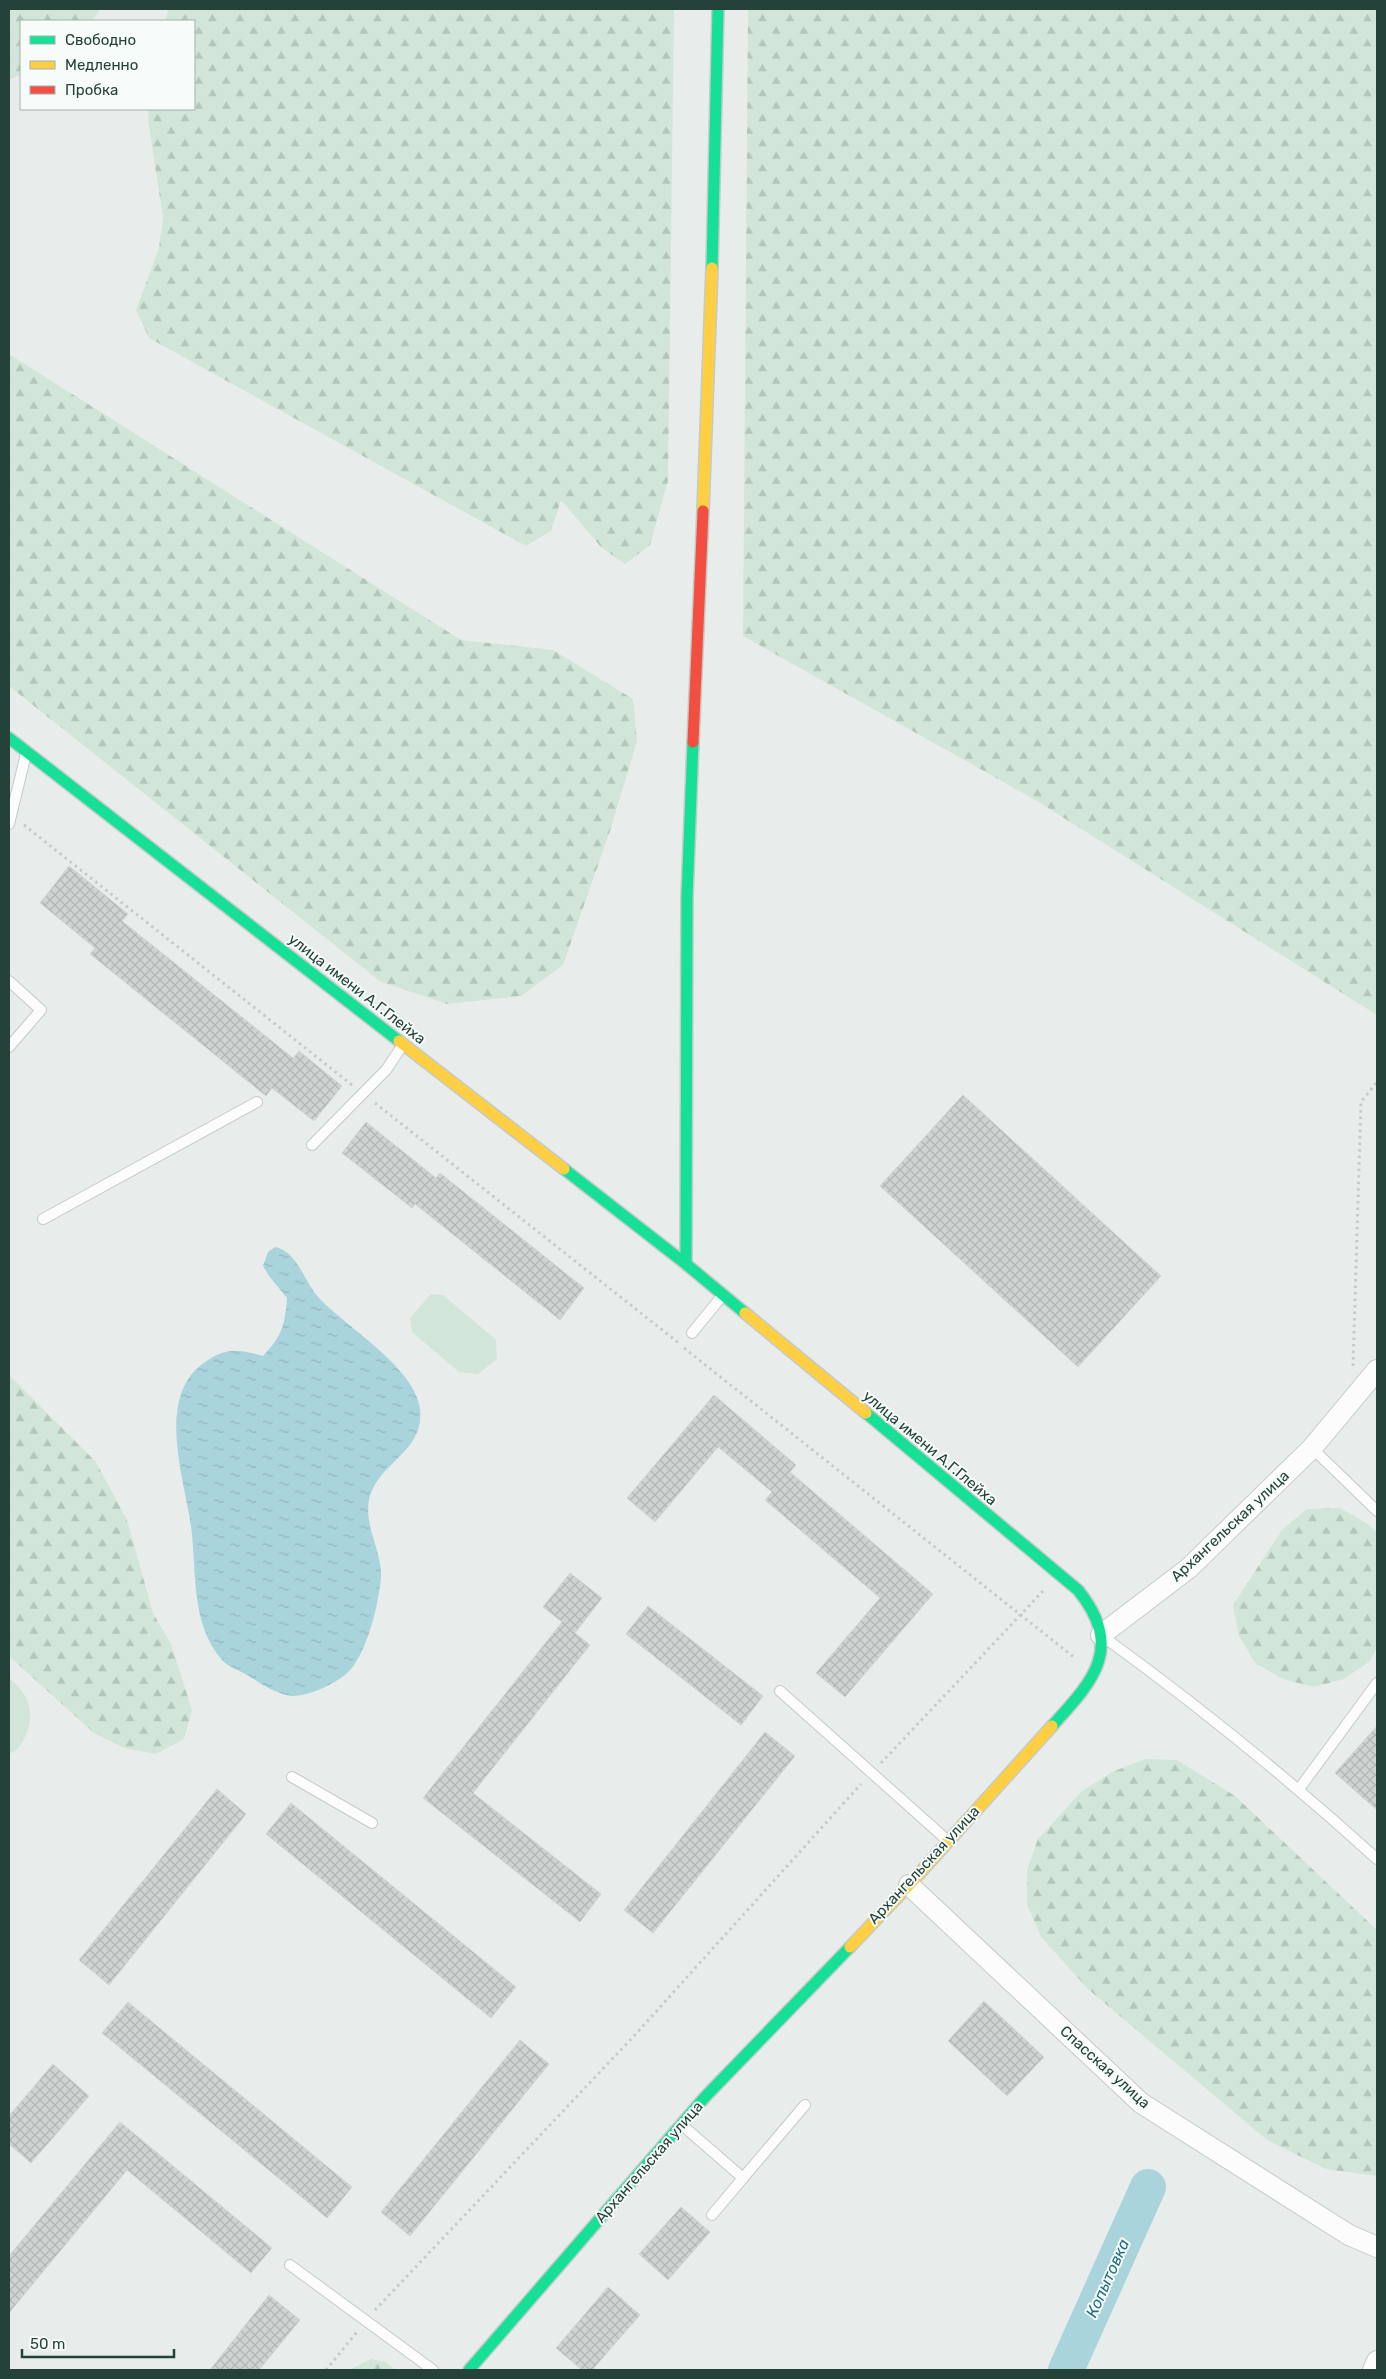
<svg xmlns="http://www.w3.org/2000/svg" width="1386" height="2379" font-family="Rubik,sans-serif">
<defs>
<pattern id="forest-firs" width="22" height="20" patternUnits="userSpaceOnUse" patternTransform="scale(1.25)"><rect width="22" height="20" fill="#d1e6d8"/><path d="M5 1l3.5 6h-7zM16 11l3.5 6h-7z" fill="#b3c6ba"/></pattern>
<pattern id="water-ripples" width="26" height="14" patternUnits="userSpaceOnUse" patternTransform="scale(1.25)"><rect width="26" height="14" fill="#a9d4db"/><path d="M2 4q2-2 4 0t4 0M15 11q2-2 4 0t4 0" fill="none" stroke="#91b7bd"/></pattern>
<pattern id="building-cross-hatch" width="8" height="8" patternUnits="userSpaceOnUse" patternTransform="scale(1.25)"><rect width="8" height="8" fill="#cfd4d2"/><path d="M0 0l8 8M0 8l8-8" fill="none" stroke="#b2b7b5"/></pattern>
</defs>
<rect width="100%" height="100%" fill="#e8edeb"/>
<g fill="url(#forest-firs)">
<path d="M9 9H100L92 21H21V74L9 80Z"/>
<path d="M169 9H674L668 481 650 545 625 564 601 547 561 500 551 531 526 546 149 338 136 310 159 248 163 217 148 120 149 109H194V21H165Z"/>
<path d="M748 9H1377V1015L1032 798 743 636Z"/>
<path d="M9 354 461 640 553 650 633 699 637 741 610 831 563 965 521 996 447 1004 381 982 9 686Z"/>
<path d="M9 1375 96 1462 127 1520 153 1613 171 1644 192 1710 184 1739 156 1754 124 1748 94 1733 9 1656Z"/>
<path d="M1340 1508 1368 1524 1377 1533V1647L1370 1661 1344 1679 1314 1687 1283 1679 1255 1663 1239 1636 1233 1605 1282 1530 1307 1509Z"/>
<path d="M1145 1759 1177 1760 1235 1796 1377 1930V2176L1326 2169 1267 2140 1088 1989 1041 1937 1027 1904V1870L1038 1839 1081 1792 1112 1772Z"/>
<path d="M371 2359 386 2362 396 2370H349Z"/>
</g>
<g fill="#d1e6d8">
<path d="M431 1294 443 1295 496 1340 497 1359 478 1374 459 1372 412 1332 410 1318Z"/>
<path d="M9 1678C16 1684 26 1693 28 1703 34 1720 26 1747 9 1754Z"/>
</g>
<path fill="url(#water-ripples)" d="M275 1247C298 1251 305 1285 321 1300 348 1328 416 1369 420 1409 425 1453 377 1462 369 1500 364 1526 382 1552 381 1576 379 1602 369 1644 354 1665 344 1681 309 1697 291 1696 276 1694 261 1684 249 1676 241 1671 228 1667 222 1660 190 1623 197 1572 191 1526 184 1477 155 1396 205 1362 226 1347 239 1349 263 1356 282 1336 285 1325 287 1298L269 1276 263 1266 268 1252Z"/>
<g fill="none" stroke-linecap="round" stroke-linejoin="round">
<path stroke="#a9d4db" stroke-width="36" d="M1066 2370 1148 2187"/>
</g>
<g fill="url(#building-cross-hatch)" stroke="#d1d6d4">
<path d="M69 866 128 914 122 921 293 1058 299 1051 342 1086 314 1121 272 1088 266 1096 90 954 95 948 40 903Z"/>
<path d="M963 1095 1161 1276 1078 1367 880 1186Z"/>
<path d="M366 1122 436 1178 440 1173 584 1288 560 1320 415 1204 412 1208 342 1153Z"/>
<path d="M714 1395 796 1465 790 1472 933 1594 845 1697 816 1673 880 1598 765 1500 772 1492 718 1447 655 1522 627 1498Z"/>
<path d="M570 1573 602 1598 575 1633 590 1645 473 1793 601 1894 580 1922 423 1798 562 1622 543 1607Z"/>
<path d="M648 1606 763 1696 741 1725 626 1634Z"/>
<path d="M1377 1726V1810L1335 1773Z"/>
<path d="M765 1732 795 1756 653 1933 624 1910Z"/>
<path d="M217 1789 246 1814 109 1985 79 1960Z"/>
<path d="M291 1803 516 1987 491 2018 266 1834Z"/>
<path d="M984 2001 1044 2057 1007 2096 948 2041Z"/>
<path d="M128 2002 352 2187 327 2218 102 2033Z"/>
<path d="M520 2040 549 2064 410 2236 381 2212Z"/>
<path d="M53 2064 89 2096 31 2163 9 2144V2116Z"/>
<path d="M120 2122 272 2248 251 2273 127 2170 9 2313V2256Z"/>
<path d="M681 2207 710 2232 668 2280 639 2254Z"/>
<path d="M608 2287 640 2315 592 2370H582L556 2348Z"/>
<path d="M269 2295 300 2320 259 2370H210Z"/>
</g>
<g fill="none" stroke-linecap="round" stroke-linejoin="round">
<defs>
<g id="lane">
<path d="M9 824 26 754"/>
<path d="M9 981 41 1010 9 1047"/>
<path d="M312 1145 386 1070 402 1046"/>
<path d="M43 1219 257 1102"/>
<path d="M692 1333 723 1295"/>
<path d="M1312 1448 1377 1511"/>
<path d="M1105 1638C1200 1707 1290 1780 1377 1859"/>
<path d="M780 1691 947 1840"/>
<path d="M292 1777 372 1823"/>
<path d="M1299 1789 1377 1683"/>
<path d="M682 2125 743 2178 712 2215"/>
<path d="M743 2178 805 2105"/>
<path d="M290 2265 433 2370"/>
</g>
<g id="street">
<path d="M1101 1635 1189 1568 1312 1448 1377 1370"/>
<path d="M909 1885 1141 2103 1349 2235 1377 2247"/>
<path d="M1373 2370 1377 2361"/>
</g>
<g id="fast">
<path d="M712 268 718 9"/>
<path d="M9 738 399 1041"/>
<path d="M693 742 687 897 686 1264 745 1313"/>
<path d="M564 1169 686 1264"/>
<path d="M866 1413 1078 1590C1125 1648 1093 1681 1052 1726"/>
<path d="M469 2370 705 2097 850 1947"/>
</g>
<g id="slow">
<path d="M703 511 712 268"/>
<path d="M399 1041 564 1169"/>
<path d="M745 1313 866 1413"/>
<path d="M850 1947 909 1885 1052 1726"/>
</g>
<path id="jam" d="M693 742 703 511"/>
</defs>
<use href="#lane" stroke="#c5cac8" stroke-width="12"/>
<use href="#street" stroke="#c5cac8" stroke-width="22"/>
<use href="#fast" stroke="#c3cbc8" stroke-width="14"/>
<use href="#slow" stroke="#c3cbc8" stroke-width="14"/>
<use href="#jam" stroke="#c3cbc8" stroke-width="14"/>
<g stroke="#c3ccca" stroke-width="3" stroke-dasharray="2.5 4" stroke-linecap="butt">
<path d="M24 825 352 1085"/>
<path d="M375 1103 680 1344"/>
<path d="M684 1348 1075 1658"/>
<path d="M1353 1366 1361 1102 1377 1082"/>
<path d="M881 1763 1043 1591"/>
<path d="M375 2310 634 2036 861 1784"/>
<path d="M326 2370 357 2332"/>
</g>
<use href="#lane" stroke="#fcfcfc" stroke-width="10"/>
<use href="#street" stroke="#fcfcfc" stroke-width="20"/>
<use href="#fast" stroke="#16e098" stroke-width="11"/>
<use href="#slow" stroke="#ffcf43" stroke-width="11"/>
<use href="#jam" stroke="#f24e42" stroke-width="11"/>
</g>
<g text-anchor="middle" stroke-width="4" stroke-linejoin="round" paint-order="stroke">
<g font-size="15" fill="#24423a" stroke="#f7fbf9">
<text transform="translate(357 989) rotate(38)" y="5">улица имени А.Г.Глейха</text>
<text transform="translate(930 1448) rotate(40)" y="5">улица имени А.Г.Глейха</text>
<text transform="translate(1230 1526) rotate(-43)" y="5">Архангельская улица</text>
<text transform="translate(924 1865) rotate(-47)" y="5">Архангельская улица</text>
<text transform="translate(1105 2067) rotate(42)" y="5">Спасская улица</text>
<text transform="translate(649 2162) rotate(-49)" y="5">Архангельская улица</text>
</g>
<g font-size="16" font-style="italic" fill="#1c6f80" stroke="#f7fbf9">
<text transform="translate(1107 2278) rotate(-66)" y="6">Копытовка</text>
</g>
</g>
<rect width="1386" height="2379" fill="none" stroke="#24423a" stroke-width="20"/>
<rect x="20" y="20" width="175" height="90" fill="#f7fbf9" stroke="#a3b1ad"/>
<rect x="30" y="36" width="25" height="8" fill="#16e098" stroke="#a3b1ad"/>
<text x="65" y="45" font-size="15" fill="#24423a">Свободно</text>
<rect x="30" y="61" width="25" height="8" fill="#ffcf43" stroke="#a3b1ad"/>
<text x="65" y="70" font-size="15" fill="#24423a">Медленно</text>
<rect x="30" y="86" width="25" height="8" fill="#f24e42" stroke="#a3b1ad"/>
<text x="65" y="95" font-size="15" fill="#24423a">Пробка</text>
<path d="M22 2349v8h152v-8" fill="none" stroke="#24423a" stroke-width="2.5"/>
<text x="30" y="2349" font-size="15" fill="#24423a" stroke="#f7fbf9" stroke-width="4" paint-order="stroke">50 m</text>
</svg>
